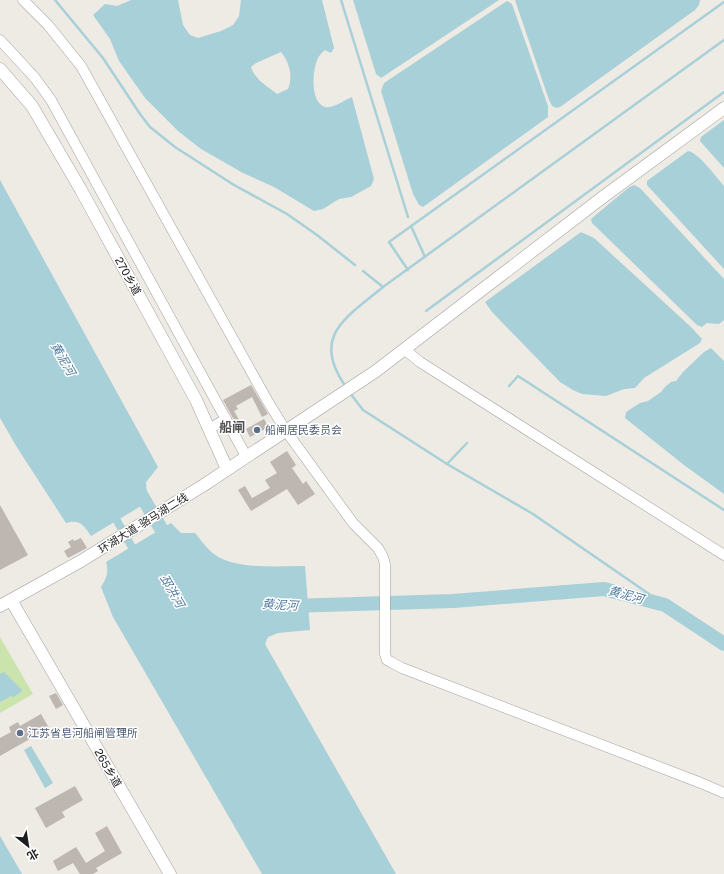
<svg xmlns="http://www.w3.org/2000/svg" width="724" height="874" font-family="'Public Sans','Noto Sans SC',sans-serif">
<rect width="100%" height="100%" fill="#eeeae4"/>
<path fill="#cbe4ad" d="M0 637 33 694 0 713Z"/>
<g fill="#a8d0d8" fill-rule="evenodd">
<path d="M131 0H178L183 25 190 35 198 38 221 31 233 25 239 16 241 0H322L334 48 331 53 325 50C323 52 321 53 320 55 312 65 309 102 325 107 333 109 344 100 352 97L374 179 371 186 351 197 339 199 323 209 314 211 274 187 243 173 201 149 178 131 145 98 119 61 110 39 93 15 105 4 117 6ZM281 52C290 63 293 77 288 89L277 94C267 86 255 80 251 67L256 63Z"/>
<path d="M353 0H499L381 78 376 74Z"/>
<path d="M515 0H700L699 5 695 10 560 107 556 108 552 106 549 100Z"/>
<path d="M507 1 512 4 548 106V117L423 207 419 205 413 194 381 91 384 83Z"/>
<path d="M724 120V168L700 141 701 137Z"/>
<path d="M688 151C698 152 716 177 724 186V269L647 185V181L651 178Z"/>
<path d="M0 180 158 467 146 482 147 494 151 500 91 536C84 526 80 519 66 523L18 449 0 418Z"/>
<path d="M634 185 640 188 724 279V320L719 324 707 323 702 327 697 325 592 223 591 219 628 188Z"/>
<path d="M581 232 594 238 691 327 702 339 700 343 644 378 635 388 624 389 606 396 582 394 573 390 560 382 492 312 485 302Z"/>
<path d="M711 348 724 361V494L684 465 625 418 626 412 640 403 648 401 661 392 665 387 671 382 676 381 683 372 704 352Z"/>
<path d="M171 523 181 533H195C201 540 207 549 214 554 235 570 279 566 305 566L310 630 278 633 268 637 265 644 396 874H262L113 617 101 587C107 578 109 572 106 562Z"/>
<path d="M4 672 22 690 20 693 13 697 11 696 0 702V674Z"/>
<path d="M31 746 53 783 45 788 24 750Z"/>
<path d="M0 836 22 874H0Z"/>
</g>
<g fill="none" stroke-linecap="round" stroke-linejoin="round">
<g stroke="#a8d0d8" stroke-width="2.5">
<path d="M55 0 103 58 140 114 150 127 175 147 234 185 287 214 317 235 355 265"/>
<path d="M341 0 408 217"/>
<path d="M411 226 425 257"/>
<path d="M408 270 389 242 724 2"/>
<path d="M363 271 383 287"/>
<path d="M426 311 724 92"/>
<path d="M509 386 518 376 724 510"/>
<path d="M346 387C310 336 346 318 383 287L724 40"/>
<path d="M350 393 363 410 447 464 533 514 665 605"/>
<path d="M447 464 467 443"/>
</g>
<path stroke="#a8d0d8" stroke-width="8" d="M112 512 137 556"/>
<g stroke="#a8d0d8" stroke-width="14">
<path d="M136 486 170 544"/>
<path d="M289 606 453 601 604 589 665 605 724 644"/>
</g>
</g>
<g fill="#beb6b1">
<path d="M251 385 268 414 262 417 252 397 236 406 238 409 234 411 244 428 240 431 223 400Z"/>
<path d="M264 419 269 427 250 437 246 429Z"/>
<path d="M287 451 296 465 292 468 303 484 306 481 315 494 298 505 287 489 251 511 238 490 245 486 252 498 270 488 265 480 277 473 270 462Z"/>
<path d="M0 505 28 555 0 570Z"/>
<path d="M81 538 87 548 68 558 64 551 71 547 68 542 73 539 74 541Z"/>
<path d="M56 693 63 705 56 709 49 696Z"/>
<path d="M41 714 49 728 0 756V738L11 732 9 727 18 722 20 726Z"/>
<path d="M75 786 83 800 62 812 65 817 46 828 35 808Z"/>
<path d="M107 826 122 853 96 868 98 871 93 874H80L73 863 58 871 53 861 76 847 86 863 105 851 95 833Z"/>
</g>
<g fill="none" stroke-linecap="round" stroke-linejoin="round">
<defs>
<g id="minor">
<path d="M23 0 48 25 81 66 267 400 286 431 353 523 378 548 383 557 385 564V654L387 660 391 662 402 668 701 783 724 793"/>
<path d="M0 40 35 78 51 100 246 456"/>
<path d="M404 349 420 362 724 555"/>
<path d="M209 429 226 419"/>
</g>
<g id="tertiary">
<path d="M0 69 32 106 81 190 196 400 227 469"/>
<path d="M11 600 170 874"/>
<path d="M0 606 81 561 204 485 376 371 603 197 724 108"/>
</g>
</defs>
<use href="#minor" stroke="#a1a1a1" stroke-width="11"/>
<use href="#tertiary" stroke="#a1a1a1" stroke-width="13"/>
<use href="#minor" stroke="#fff" stroke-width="10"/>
<use href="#tertiary" stroke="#fff" stroke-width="12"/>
</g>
<g fill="#5c6f8a" stroke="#fff" stroke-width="1.5">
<circle cx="257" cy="430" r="4"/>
<circle cx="20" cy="733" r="4"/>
</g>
<g text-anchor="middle" stroke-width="3" stroke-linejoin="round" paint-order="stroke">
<g font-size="11" fill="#1d1d1d" stroke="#fff">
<text transform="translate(128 276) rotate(61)" y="4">270乡道</text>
<text transform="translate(143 523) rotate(-32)" y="4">环湖大道-骆马湖二线</text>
<text transform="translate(108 768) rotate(60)" y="4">265乡道</text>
</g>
<g font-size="11" fill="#4e5e75" stroke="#fff" text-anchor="start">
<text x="265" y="434">船闸居民委员会</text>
<text x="28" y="737">江苏省皂河船闸管理所</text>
</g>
<g font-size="12" font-style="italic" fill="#4e7a9f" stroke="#fff">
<text transform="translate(63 359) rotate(60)" y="4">黄泥河</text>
<text transform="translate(172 591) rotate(60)" y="4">邳洪河</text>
<text transform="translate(626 595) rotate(15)" y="4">黄泥河</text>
<text transform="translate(280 605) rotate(3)" y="4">黄泥河</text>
</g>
<g font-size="13" font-weight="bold" fill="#505050" stroke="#fff">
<text x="232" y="432">船闸</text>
</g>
</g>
<g transform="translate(28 846) rotate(150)" stroke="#ffffff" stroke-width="3" paint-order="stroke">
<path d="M0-3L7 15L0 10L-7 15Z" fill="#1d1d1d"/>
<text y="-6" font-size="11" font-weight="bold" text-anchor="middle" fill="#1d1d1d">北</text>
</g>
</svg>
